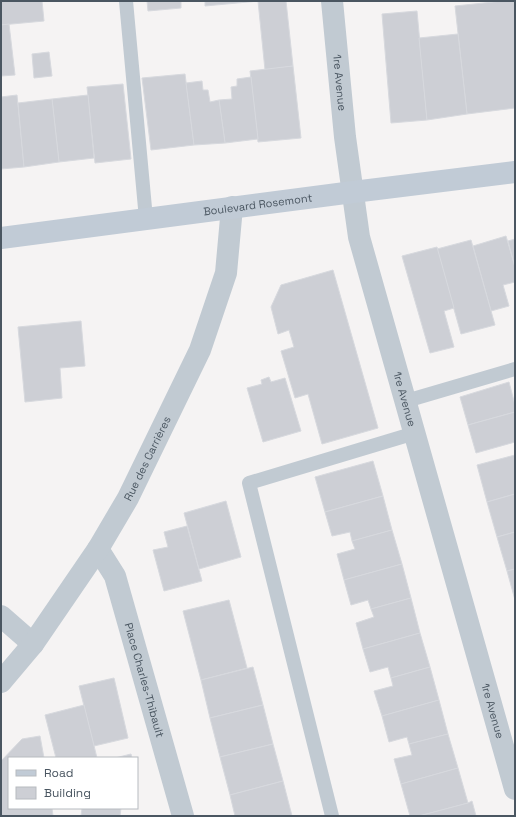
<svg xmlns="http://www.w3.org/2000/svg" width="516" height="817" font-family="'Space Grotesk',sans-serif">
<rect width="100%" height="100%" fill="#f5f3f3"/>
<g fill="#cdcfd5" stroke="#d7d9de">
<path d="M1 1H42L44 21 1 25Z"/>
<path d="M147 1H181V8L148 11Z"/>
<path d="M205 1H259L205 6Z"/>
<path d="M258 1H286L293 66 265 70Z"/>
<path d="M503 1H515V108L467 114 455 6Z"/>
<path d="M417 11 427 120 391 123 382 14Z"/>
<path d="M9 24 15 75 1 76V25Z"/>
<path d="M458 34 467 114 427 120 419 38Z"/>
<path d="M49 52 52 76 34 78 32 54Z"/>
<path d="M293 66 301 138 258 142 250 71Z"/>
<path d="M185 74 194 145 151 150 142 78Z"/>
<path d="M251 77 258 139 225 143 219 100 232 99 231 87 237 86V79Z"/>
<path d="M202 81 203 90H208L210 102 219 100 225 143 194 145 186 83Z"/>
<path d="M123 84 131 159 95 163 87 87Z"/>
<path d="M17 95 24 167 1 169V97Z"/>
<path d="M88 95 94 158 59 162 52 99Z"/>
<path d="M52 99 59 162 24 167 18 103Z"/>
<path d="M506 236 515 267V282L503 285 509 306 491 311 473 246Z"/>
<path d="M515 239V267L508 241Z"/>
<path d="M471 240 495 325 461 334 437 249Z"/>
<path d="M437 247 454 308 444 311 454 347 430 353 402 256Z"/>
<path d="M333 270 378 428 322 444 308 394 295 398 281 351 294 347 289 330 278 334 271 307 281 285Z"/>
<path d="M81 321 85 366 60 368 62 398 25 402 18 327Z"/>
<path d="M269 377 271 382 285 378 301 431 263 442 247 388 262 384 261 380Z"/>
<path d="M509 382 515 405V412L468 425 460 397Z"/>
<path d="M515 412V442L476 453 468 425Z"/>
<path d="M515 455V494L487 502 477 465Z"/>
<path d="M373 461 383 496 325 512 315 477Z"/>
<path d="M515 494V532L497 537 487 502Z"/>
<path d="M383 496 392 530 352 541 350 532 332 536 325 512Z"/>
<path d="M226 501 241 557 199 569 184 513Z"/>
<path d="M187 526 202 581 164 591 153 550 168 547 164 532Z"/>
<path d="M392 530 402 564 344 580 337 554 355 549 352 541Z"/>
<path d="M515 532V569L507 571 497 537Z"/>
<path d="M402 564 411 598 371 609 368 600 351 605 344 580Z"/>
<path d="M515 569V600L507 571Z"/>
<path d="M411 598 420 633 363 649 356 623 374 617 371 609Z"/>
<path d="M229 600 247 668 201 680 183 611Z"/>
<path d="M420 633 430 667 391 678 388 667 370 672 363 649Z"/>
<path d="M253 667 263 705 210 718 201 680Z"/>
<path d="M430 667 439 700 382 716 374 691 393 686 391 678Z"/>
<path d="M114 678 128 738 94 746 79 686Z"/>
<path d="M439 700 448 734 409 744 407 737 389 742 382 716Z"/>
<path d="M84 705 97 758H56L45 715Z"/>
<path d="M263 705 273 744 220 757 210 718Z"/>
<path d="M448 734 458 768 401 784 394 759 412 755 409 744Z"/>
<path d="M40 736 44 758H9V808H52L53 816H1V761L22 739Z"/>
<path d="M273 744 283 781 230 795 220 757Z"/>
<path d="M131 754 132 758H115Z"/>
<path d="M458 768 468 803 419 816H410L401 784Z"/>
<path d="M283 781 292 816H235L230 795Z"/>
<path d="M472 801 476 816H419L468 803Z"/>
<path d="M82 808H121L120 816H81Z"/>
</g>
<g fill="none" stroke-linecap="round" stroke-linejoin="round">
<g stroke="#c1cad2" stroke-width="14">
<path d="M126 1 146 219"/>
<path d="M406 401 515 369"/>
<path d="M332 816 249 483 415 433"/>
</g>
<g stroke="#c1cad2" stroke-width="22">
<path id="s1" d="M332 1 345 137 359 237 515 789"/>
<path id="s2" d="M98 549 115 576 183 816"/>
<path d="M1 616 33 644"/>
<path id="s3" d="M1 682 33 644 98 549 128 498 200 350 226 273 232 207"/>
</g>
<path stroke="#c1cbd6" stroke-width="22" id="s4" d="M1 238 353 192 515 172"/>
</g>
<g text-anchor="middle" stroke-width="3" stroke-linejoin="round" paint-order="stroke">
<g font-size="11" fill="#4a5661" stroke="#fff">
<text dy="4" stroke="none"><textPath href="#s1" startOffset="82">1re Avenue</textPath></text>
<text dy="4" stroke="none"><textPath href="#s4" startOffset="259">Boulevard Rosemont</textPath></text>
<text dy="4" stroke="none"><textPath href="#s1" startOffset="406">1re Avenue</textPath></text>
<text dy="4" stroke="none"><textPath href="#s3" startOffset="268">Rue des Carrières</textPath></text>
<text dy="4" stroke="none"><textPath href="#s2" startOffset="140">Place Charles-Thibault</textPath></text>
<text dy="4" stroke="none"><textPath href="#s1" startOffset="730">1re Avenue</textPath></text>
</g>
</g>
<rect width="516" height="817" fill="none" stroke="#4a5661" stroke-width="4"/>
<rect x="8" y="757" width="130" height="52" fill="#ffffff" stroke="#b7bbc0"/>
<rect x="16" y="770" width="20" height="6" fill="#c1cbd6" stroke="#b7bbc0"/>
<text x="44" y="777" font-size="12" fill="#4a5661">Road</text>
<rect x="16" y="787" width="20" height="12" fill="#cdcfd5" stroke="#b7bbc0"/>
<text x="44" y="797" font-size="12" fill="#4a5661">Building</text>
</svg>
